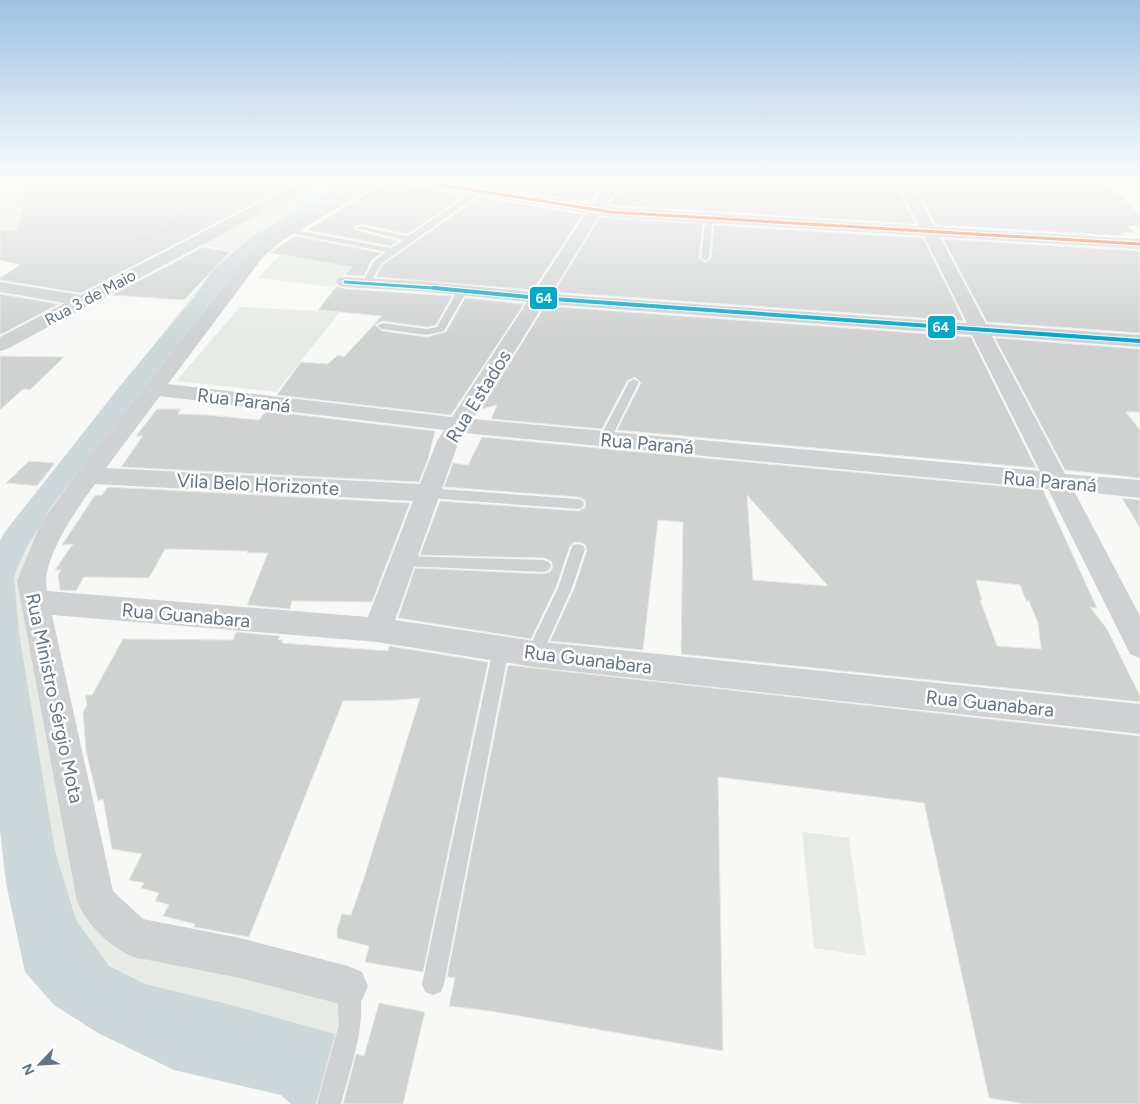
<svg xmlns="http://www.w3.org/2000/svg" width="1140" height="1104" font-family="Figtree,sans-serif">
<rect width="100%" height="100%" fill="#f8f8f7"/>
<path fill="#e7e8e8" d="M0 180H190L165 193 137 227 0 230V200L2 195Z"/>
<g fill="#e8ebe5">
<path d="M326 180H378L271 242 98 463 33 591 76 799 126 930 360 981 317 1101 281 1074 31 929 0 550 95 420 218 263 233 251 199 245Z"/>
<path d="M280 255 354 264 333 287 257 278Z"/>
<path d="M240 307 340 312 276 392 176 381Z"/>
<path d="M802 832 849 838 866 956 814 948Z"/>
</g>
<path fill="#ced7d9" d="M349 180H370L255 248 234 272 51 507 25 550 14 576 19 633 55 851 76 920 109 966 145 984 227 1004 335 1034 316 1104H291L281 1095 174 1070 98 1033 54 1005 25 972 6 883 0 831V541L4 533 124 381 197 294 213 270 253 236Z"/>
<g fill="#d0d2d2" stroke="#e8e8e6" fill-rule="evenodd">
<path d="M31 180H299L81 293 0 280V278L20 265 0 260V230H16Z"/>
<path d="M389 180H402L406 185 465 195 408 234 360 224 354 227 356 230 398 241 391 246 307 230Z"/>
<path d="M450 180H501L494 187Z"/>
<path d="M514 180H537L526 192 506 189Z"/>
<path d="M550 180H608L591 202 539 194Z"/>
<path d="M626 180 894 181 916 224 609 205Z"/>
<path d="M917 180H1105L1140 215V226H1128L1135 233H1121L1125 236 936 225 913 182H918Z"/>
<path d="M479 197 583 214 533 290 376 277 382 265Z"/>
<path d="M600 217 703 224 699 258 705 263 711 258 714 225 923 238 964 321 554 292Z"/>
<path d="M295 236 382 253 372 260 364 276 345 275 352 267 270 253Z"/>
<path d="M943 239 1138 251 1140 253V333L987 322Z"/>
<path d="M203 247 230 252 184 300 112 295Z"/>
<path d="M337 286 345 289 452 296 436 325 427 327 382 321 375 325 382 331 427 337 446 332 465 298 524 304 451 415 277 395 301 362 328 364 338 355 344 357 382 316 318 310Z"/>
<path d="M0 294 59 304 0 335Z"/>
<path d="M545 306 971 337 1036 468 617 430 641 383 635 377 627 381 602 429 491 419 497 405 481 409Z"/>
<path d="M995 338 1140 349V412H1126L1140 430V478L1065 470Z"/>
<path d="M0 356 64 357 30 390 23 389 0 410Z"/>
<path d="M157 409H181L178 414 208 415 259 420 266 411 435 431 428 459 419 482 121 467 143 436H136Z"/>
<path d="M482 437 1043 490 1097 608 1090 607 1107 629 1140 696V702L681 654 683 522 658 520 643 650 550 641 574 589 587 550 585 544 578 542 573 543 569 548 556 587 531 639 398 618 415 568 544 574 550 572 553 567 551 561 544 558 420 555 440 501 578 511 585 508V500L578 497 444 487 453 463 468 465ZM747 495 828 586 753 580ZM976 580 1020 585 1026 601H1029L1038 623 1041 649 997 646 980 600 982 601Z"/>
<path d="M29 461 55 463 37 486 6 483Z"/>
<path d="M108 487 410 503 372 602 292 601 290 609 247 605 268 553H247L248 551 165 549 149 578 84 577 76 591 60 590 58 575 61 570H55L73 544 62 545 95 495H102Z"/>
<path d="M1122 498 1140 500V528Z"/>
<path d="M236 632 280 636 278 640H283L282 643 388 651 389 646 488 662 423 972 365 962 369 946 337 938V929L342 914 351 915 364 878 420 698 397 700 343 701 249 937 194 927 195 924 163 916 169 905 155 901 159 893 141 888 144 883 129 880 142 854 112 849 103 799 98 801 86 751 83 712 87 705 85 695H92L123 639 233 640Z"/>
<path d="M508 665 1140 736V1104H1026L989 1098 924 803 718 777 723 1051 490 1011 449 1006 455 978 447 977Z"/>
<path d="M379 1003 425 1012 403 1104H343L356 1054 364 1056Z"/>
</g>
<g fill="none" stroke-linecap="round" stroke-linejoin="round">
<g stroke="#cecece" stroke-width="2" stroke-dasharray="1 1" stroke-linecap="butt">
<path d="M214 207 233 197 215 192"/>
<path d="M140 225 166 193 191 180"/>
<path d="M136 238 155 241"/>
<path d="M147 240 184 216 163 213C182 194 197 203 220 209"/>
</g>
<g fill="#cfd1d2" fill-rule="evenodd">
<path d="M504 180H512L497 196H491V192Z"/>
<path d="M540 180H548L530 201H524V197Z"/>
<path d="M477 189 484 191 381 264 370 283 366 286 362 283 374 261 386 252 289 233 285 231 289 229 391 248 403 240 356 228 360 226 408 236Z"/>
<path d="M706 215 713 217 709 258 705 261 701 258Z"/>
<path d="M462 288 467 291 444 331 427 335 382 329 377 326 382 323 427 329 437 327 457 291Z"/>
<path d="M634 379 639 382 611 439 609 442H601L599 439 629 382Z"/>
<path d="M427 488 578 499 583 501 584 504 583 507 578 509 427 498 423 496 421 493 423 490Z"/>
<path d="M578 544 583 545 585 549 572 588 540 659 534 661 528 659 526 654 558 588 571 549 573 545Z"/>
<path d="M402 556 544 560 549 562 551 566 549 570 544 572 402 566 397 565 395 561 397 557Z"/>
<path d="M501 642 506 644 509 649 444 984 441 992 433 995 425 992 422 984 493 649 496 644Z"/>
<path d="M348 975 356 978C371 1016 350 1067 341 1104H317L339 1025 337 986 340 978Z"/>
</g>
<g fill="#cfd1d2" fill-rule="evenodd">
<path d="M303 180H320L318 183 7 349 0 351V337L65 303 0 292V282L81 295Z"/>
<path d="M368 180H385L282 241 263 257 168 384 452 417 527 302 417 291 345 287 339 286 336 282 339 278 345 277 417 281 534 292 588 210 610 180H624L602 211 551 294 967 323 896 180H910L986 324 1140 335V347L992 336 1065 474 1140 480V498L1074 491 1140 616V658L1130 654 1048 489 464 433 459 441 395 620 534 641 1140 704V734L534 667 377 642 52 615 113 891 143 919 240 938 348 966 362 972 368 986 362 1000 348 1006 240 978 133 957C110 947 86 924 77 901L17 581 41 523 78 472 251 251 270 235ZM544 304 972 335 1040 471 473 419ZM160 396 167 397 444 430 437 441 420 484 106 468ZM95 484 413 501 368 617 47 591C40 560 77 509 95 484Z"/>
</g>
<path fill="#cfd1d2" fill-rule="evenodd" d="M404 180H438L610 207 1140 239V249L610 217 411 184 406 183Z"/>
<defs>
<path id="bus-1" d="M411 180 610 212 1140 244"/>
<path id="bus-2-far1" d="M345 282 447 289"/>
<path id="bus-2" d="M434 288 539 298 1140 341"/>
</defs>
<use href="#bus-1" stroke="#fff" stroke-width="5.5"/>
<use href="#bus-2-far1" stroke="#fff" stroke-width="5.5"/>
<use href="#bus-2" stroke="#fff" stroke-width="6"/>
<use href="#bus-1" stroke="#f26522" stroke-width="3"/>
<use href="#bus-2-far1" stroke="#00a9ce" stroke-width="3"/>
<use href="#bus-2" stroke="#00a9ce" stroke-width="4"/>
</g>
<linearGradient id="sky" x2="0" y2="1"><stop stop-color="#9dc2e2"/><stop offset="0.54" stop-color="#fcfcfb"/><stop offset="1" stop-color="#fcfcfb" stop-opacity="0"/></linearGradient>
<rect width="1140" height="335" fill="url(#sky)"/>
<g text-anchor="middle" stroke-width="5" stroke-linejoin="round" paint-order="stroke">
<g font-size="16" fill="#637482" stroke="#fff">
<text transform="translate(90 297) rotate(-28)" y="6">Rua 3 de Maio</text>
</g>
<g font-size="19" fill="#637482" stroke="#fff">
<text transform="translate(478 396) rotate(-58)" y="7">Rua Estados</text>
<text transform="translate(244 400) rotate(7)" y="7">Rua Paraná</text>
<text transform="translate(647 443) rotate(5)" y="7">Rua Paraná</text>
<text transform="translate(1050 481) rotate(5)" y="7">Rua Paraná</text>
<text transform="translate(258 484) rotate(3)" y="7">Vila Belo Horizonte</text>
<text transform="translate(186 615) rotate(5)" y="7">Rua Guanabara</text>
<text transform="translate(588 659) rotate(7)" y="7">Rua Guanabara</text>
<text transform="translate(55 698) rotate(78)" y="7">Rua Ministro Sérgio Mota</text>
<text transform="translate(990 703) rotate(6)" y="7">Rua Guanabara</text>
</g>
</g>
<g stroke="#fff" stroke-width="2">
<rect x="529" y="286" width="29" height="24" rx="5" fill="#00a9ce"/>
<rect x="927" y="315" width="29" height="24" rx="5" fill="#00a9ce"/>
</g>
<g font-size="14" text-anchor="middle" font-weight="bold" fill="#fff">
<text x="544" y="303">64</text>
<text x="941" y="332">64</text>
</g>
<g transform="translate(40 1064) rotate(245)" stroke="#ffffff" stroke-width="4" paint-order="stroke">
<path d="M0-4L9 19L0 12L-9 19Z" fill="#637482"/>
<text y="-8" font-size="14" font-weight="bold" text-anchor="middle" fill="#637482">N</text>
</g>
</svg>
